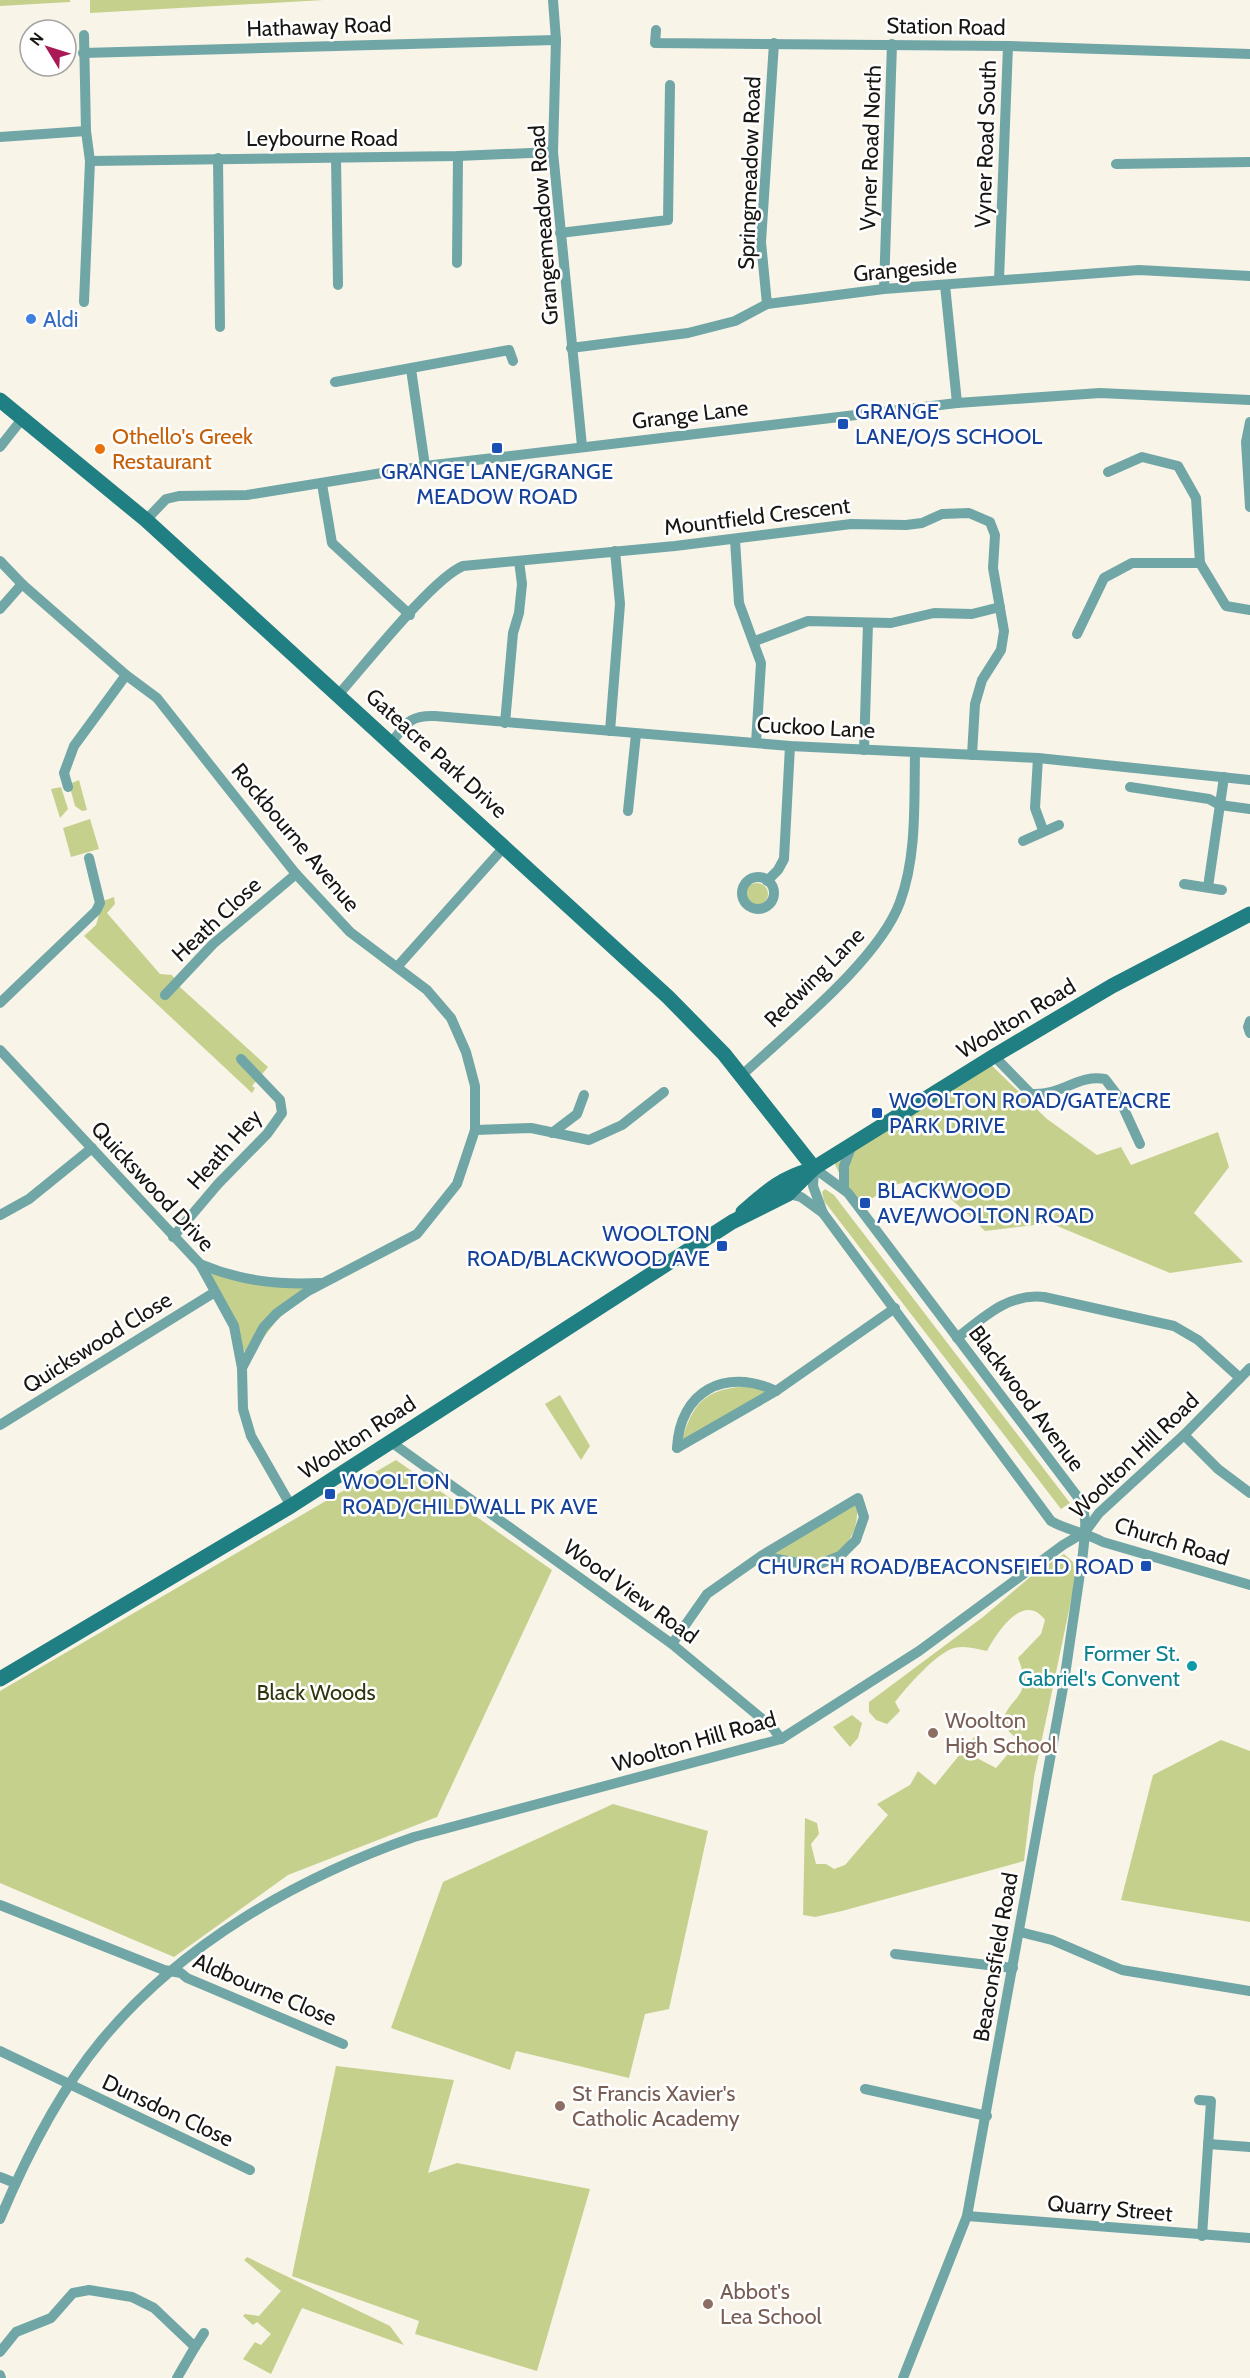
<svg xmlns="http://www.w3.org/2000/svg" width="1250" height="2378" font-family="Cabin,sans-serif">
<rect width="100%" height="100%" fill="#f9f4e8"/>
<g fill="#c6d08d">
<path d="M0 0H70V2L0 6Z"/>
<path d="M90 0H324L90 13Z"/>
<path d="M79 780 87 810 82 811 75 806 69 784Z"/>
<path d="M61 787 68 809 60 818 51 789Z"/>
<path d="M90 819 99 849 71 857 63 828Z"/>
<circle cx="757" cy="894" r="11"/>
<path d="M114 897 115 904 107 913 160 974 172 975 181 988 268 1067 252 1086 255 1088 252 1093 84 936 96 925 103 901Z"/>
<path d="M987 1061 1047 1119 1097 1155 1121 1147 1131 1165 1218 1132 1229 1167 1194 1213 1243 1262 1170 1273 1050 1223 985 1231C962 1209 933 1174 898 1184 887 1187 875 1197 865 1203L848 1193 834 1162Z"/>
<path d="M825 1189 834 1195 1070 1503 1061 1509 824 1201 822 1192Z"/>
<path d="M205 1266 262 1282 320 1283 276 1321 248 1359Z"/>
<path d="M746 1386 769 1392 681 1443C693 1402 704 1390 746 1386Z"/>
<path d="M560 1395 590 1446 581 1460 545 1404Z"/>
<path d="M396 1460 552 1570 437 1817 288 1875 174 1957 0 1883V1691Z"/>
<path d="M856 1503C862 1531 842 1560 812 1563 799 1563 782 1557 770 1555Z"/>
<path d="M1064 1554 1073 1562 1076 1577 1034 1777 1024 1861 842 1911 815 1917 803 1915 805 1818 817 1823 819 1834 811 1844 816 1864H826L834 1869 845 1865 888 1815 877 1804 910 1785 918 1771 935 1785 974 1737 976 1744 972 1751 977 1755 975 1757 996 1768 1019 1741 1003 1726C1003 1697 1036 1702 1018 1658L1041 1634 1045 1620C1024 1591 997 1632 987 1651 977 1649 965 1645 954 1648 936 1653 906 1688 895 1702L900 1711 887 1724 876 1720 869 1712V1702L983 1617 1036 1572Z"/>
<path d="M852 1715 862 1723 858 1738 850 1747 833 1727Z"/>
<path d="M1221 1740 1250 1751V1922L1121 1900 1153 1775Z"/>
<path d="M613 1804 708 1831 669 2009 645 2014 629 2078 516 2051 510 2070 391 2028 443 1882Z"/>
<path d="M336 2066 454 2080 428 2173 457 2163 590 2189 537 2371 415 2334 419 2321 292 2276Z"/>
<path d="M247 2257 390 2326 404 2345 302 2308 271 2374 243 2359 255 2342 261 2345 271 2334 257 2322 253 2325 243 2316 245 2314 259 2316 281 2291 244 2260Z"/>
</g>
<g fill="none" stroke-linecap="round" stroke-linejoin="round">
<g stroke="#71a6a7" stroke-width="10">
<path d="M553 0 556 40 553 152 582 446"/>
<path d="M656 30 655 43 1008 46 1250 54"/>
<path d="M84 35 86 131 90 161 84 302"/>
<path d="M83 53 556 40"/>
<path d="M0 137 86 131"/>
<path d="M218 158 220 327"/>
<path d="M336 158 338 285"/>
<path d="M90 161 458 156 553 152"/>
<path d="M1116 164 1250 162"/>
<path d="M560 233 668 220 670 85"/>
<path d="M457 263 458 156"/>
<path d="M999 280 1008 46"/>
<path d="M945 285 957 403"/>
<path d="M884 289 892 44"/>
<path d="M767 304 761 242 774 43"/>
<path d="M571 348 688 333 735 321 767 304 884 289 1139 270 1250 276"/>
<path d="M411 369 425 466"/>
<path d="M335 382 509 350 513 361"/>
<path d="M1250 422 1246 442 1250 507"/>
<path d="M0 447 22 419"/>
<path d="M1108 472 1142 457 1178 466 1196 498 1200 563 1226 606 1250 610"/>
<path d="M322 484 332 543 410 615"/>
<path d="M146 520 166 499 179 496 247 495 425 466 957 403 1100 393 1250 400"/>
<path d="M735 540 739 603 761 663 756 743"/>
<path d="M0 561 22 584 126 675 157 698 296 874 350 932 427 990 451 1018 466 1052 475 1086V1130L457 1184 417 1234 308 1291 277 1313 263 1328 242 1368 243 1409 251 1436 291 1506"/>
<path d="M0 609 22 584"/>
<path d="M1077 634 1104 578 1132 563H1200"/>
<path d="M755 641 808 621 891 623 934 613 972 614 1000 607"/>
<path d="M339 694C364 666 433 578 463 566L675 546 851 524 906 525 922 523 942 514 969 513 990 522 995 535 993 568 1004 631 1001 650 982 680 975 704 972 755"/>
<path d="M505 723 513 633 519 613 522 584 519 561"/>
<path d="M610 731 620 604 615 551"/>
<path d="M392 742C406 724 409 715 435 716L790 746 1038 758 1250 780"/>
<path d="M864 750 868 623"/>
<path d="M1038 758 1035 808 1043 830"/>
<path d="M68 787 64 773 74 746 126 675"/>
<path d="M1130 787 1209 799 1220 805 1250 809"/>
<path d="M628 811 636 734"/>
<path d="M1023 841 1059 825"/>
<circle cx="758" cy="893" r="16"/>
<path d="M767 881 778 870 784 859 790 746"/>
<path d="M1184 884 1222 890"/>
<path d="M1208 887 1224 777"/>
<path d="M397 967 505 846"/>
<path d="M165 995 213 944 296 874"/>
<path d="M0 1003 96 911 100 903 89 858"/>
<path d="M1250 1021 1248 1027 1250 1033"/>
<path d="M0 1050 200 1264 234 1326 242 1368"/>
<path d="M994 1056 1031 1094C1063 1096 1077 1074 1105 1079L1118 1096 1140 1144"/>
<path d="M741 1076C788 1032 879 960 900 902 917 856 914 802 915 753"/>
<path d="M475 1130 531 1128 589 1140 622 1125 664 1092"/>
<path d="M552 1133 577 1114 584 1095"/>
<path d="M844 1188V1166L852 1145"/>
<path d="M788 1194 801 1197 823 1213"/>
<path d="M0 1215 29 1199 92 1148"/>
<path d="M173 1237 218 1184 267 1134 282 1113 280 1100 241 1059"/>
<path d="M200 1264C241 1281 277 1285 320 1283"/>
<path d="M957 1338C984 1317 1008 1293 1044 1297L1174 1326 1198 1340 1240 1378"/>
<path d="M0 1425 215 1292"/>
<path d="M1184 1435 1218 1469 1250 1493"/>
<path d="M391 1442 672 1644 773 1728 781 1739"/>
<path d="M677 1448 776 1391 895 1308"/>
<path d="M677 1448C680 1391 725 1367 776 1391"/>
<path d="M672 1644 707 1594 761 1556 858 1498 864 1517 856 1540 840 1556 814 1566 761 1556"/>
<path d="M0 1905 164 1970 181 1973 187 1978 343 2044"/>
<path d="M1020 1932 1052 1940 1122 1970 1250 1991"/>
<path d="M895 1954 1013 1968"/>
<path d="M0 2051 250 2170"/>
<path d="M865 2089 987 2116"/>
<path d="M1199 2100 1211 2101 1202 2236"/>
<path d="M1208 2144 1250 2147"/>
<path d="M0 2177 15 2183"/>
<path d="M967 2216 1250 2238"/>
<path d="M0 2219C26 2157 58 2093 101 2041 181 1944 297 1878 414 1837L781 1739 919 1651 1063 1545 1085 1532 1099 1513 1184 1435 1250 1368"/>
<path d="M195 2347 204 2333"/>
<path d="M0 2352 16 2332 51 2318 73 2293 89 2290 132 2297 154 2308 195 2347 177 2378"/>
<path d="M0 2375 1 2378"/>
<path d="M903 2378 967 2216 1064 1682 1083 1553C1085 1531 1089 1515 1077 1496L848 1193 814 1168 813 1186 823 1213 1051 1521C1066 1530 1087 1533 1103 1542L1250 1585"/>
</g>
<g stroke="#207f82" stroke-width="15">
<path d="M0 400 146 520 668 997 724 1054 814 1168"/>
<path d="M743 1212C765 1193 782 1177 811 1170"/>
<path d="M0 1679 291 1506 732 1222 788 1194 814 1168 994 1056 1112 986 1250 914"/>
</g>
</g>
<circle fill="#3f7fe0" stroke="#fff" stroke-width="2" cx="31" cy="319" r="6"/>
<g fill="#1a4fb4" stroke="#fff" stroke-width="2">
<rect x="837" y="418" width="12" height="12" rx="3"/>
<rect x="491" y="442" width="12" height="12" rx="3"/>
<rect x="871" y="1107" width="12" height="12" rx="3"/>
<rect x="859" y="1197" width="12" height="12" rx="3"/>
<rect x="716" y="1240" width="12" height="12" rx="3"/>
<rect x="324" y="1488" width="12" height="12" rx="3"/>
<rect x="1140" y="1560" width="12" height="12" rx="3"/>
</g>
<circle fill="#e8710a" stroke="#fff" stroke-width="2" cx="100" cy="449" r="6"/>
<circle fill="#0f9aa8" stroke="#fff" stroke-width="2" cx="1192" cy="1666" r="6"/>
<g fill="#8d6e63" stroke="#fff" stroke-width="2">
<circle cx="933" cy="1733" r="6"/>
<circle cx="560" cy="2106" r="6"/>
<circle cx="708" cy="2304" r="6"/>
</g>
<g text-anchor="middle" stroke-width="5" stroke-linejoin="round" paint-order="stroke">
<g font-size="22" fill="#181612" stroke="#fff">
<text transform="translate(319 26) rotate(-2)" y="8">Hathaway Road</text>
<text transform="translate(946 26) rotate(1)" y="8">Station Road</text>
<text x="322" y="146">Leybourne Road</text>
<text transform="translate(985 144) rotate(-88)" y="8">Vyner Road South</text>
<text transform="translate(870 148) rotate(-88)" y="8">Vyner Road North</text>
<text transform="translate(749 173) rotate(-88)" y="8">Springmeadow Road</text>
<text transform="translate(543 225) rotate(-94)" y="8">Grangemeadow Road</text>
<text transform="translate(905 269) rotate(-5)" y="8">Grangeside</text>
<text transform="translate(690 414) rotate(-7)" y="8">Grange Lane</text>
<text transform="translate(757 516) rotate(-7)" y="8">Mountfield Crescent</text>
<text transform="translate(816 727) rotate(3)" y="8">Cuckoo Lane</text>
<text transform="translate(437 753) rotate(42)" y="8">Gateacre Park Drive</text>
<text transform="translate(296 837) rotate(50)" y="8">Rockbourne Avenue</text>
<text transform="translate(216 919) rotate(-43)" y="8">Heath Close</text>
<text transform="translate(814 977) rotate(-45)" y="8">Redwing Lane</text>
<text transform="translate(1016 1018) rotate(-31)" y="8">Woolton Road</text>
<text transform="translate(224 1149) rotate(-48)" y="8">Heath Hey</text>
<text transform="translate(153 1186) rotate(47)" y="8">Quickswood Drive</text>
<text transform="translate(97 1342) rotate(-32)" y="8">Quickswood Close</text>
<text transform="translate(1027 1398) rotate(53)" y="8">Blackwood Avenue</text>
<text transform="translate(357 1437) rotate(-33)" y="8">Woolton Road</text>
<text transform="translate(1134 1455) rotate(-44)" y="8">Woolton Hill Road</text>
<text transform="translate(1172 1541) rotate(17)" y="8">Church Road</text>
<text transform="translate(631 1591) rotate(36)" y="8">Wood View Road</text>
<text transform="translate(694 1741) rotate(-16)" y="8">Woolton Hill Road</text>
<text transform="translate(995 1957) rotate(-80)" y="8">Beaconsfield Road</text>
<text transform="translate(265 1989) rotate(23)" y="8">Aldbourne Close</text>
<text transform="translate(168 2110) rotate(25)" y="8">Dunsdon Close</text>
<text transform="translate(1110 2208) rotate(5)" y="8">Quarry Street</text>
</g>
<g font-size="22" fill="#366cbe" stroke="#fff" text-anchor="start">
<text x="43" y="327">Aldi</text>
</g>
<g font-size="22" fill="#164399" stroke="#fff" text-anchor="start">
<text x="855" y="419">GRANGE<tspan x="855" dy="25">LANE/O/S SCHOOL</tspan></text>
<text x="497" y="479" text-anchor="middle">GRANGE LANE/GRANGE<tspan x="497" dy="25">MEADOW ROAD</tspan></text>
<text x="889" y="1108">WOOLTON ROAD/GATEACRE<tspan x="889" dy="25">PARK DRIVE</tspan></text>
<text x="877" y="1198">BLACKWOOD<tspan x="877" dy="25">AVE/WOOLTON ROAD</tspan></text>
<text x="710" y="1241" text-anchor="end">WOOLTON<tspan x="710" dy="25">ROAD/BLACKWOOD AVE</tspan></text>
<text x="342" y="1489">WOOLTON<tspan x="342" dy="25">ROAD/CHILDWALL PK AVE</tspan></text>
<text x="1134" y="1574" text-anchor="end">CHURCH ROAD/BEACONSFIELD ROAD</text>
</g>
<g font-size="22" fill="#c56008" stroke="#fff" text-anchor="start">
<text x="112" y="444">Othello's Greek<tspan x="112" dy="25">Restaurant</tspan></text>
</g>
<g font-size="22" fill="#0d838f" stroke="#fff" text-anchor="end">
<text x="1180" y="1661">Former St.<tspan x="1180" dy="25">Gabriel's Convent</tspan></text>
</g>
<g font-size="22" fill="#30350b" stroke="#fff">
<text x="316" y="1700">Black Woods</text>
</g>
<g font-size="22" fill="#785e54" stroke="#fff" text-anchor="start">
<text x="945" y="1728">Woolton<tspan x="945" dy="25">High School</tspan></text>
<text x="572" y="2101">St Francis Xavier's<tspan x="572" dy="25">Catholic Academy</tspan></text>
<text x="720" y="2299">Abbot's<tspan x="720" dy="25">Lea School</tspan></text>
</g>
</g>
<g transform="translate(48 48) rotate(308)"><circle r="28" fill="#ffffff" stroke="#a3a2a0" stroke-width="1.5"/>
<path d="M0-4.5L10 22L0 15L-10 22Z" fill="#a91956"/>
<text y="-9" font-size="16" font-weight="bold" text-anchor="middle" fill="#181612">N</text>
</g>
</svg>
